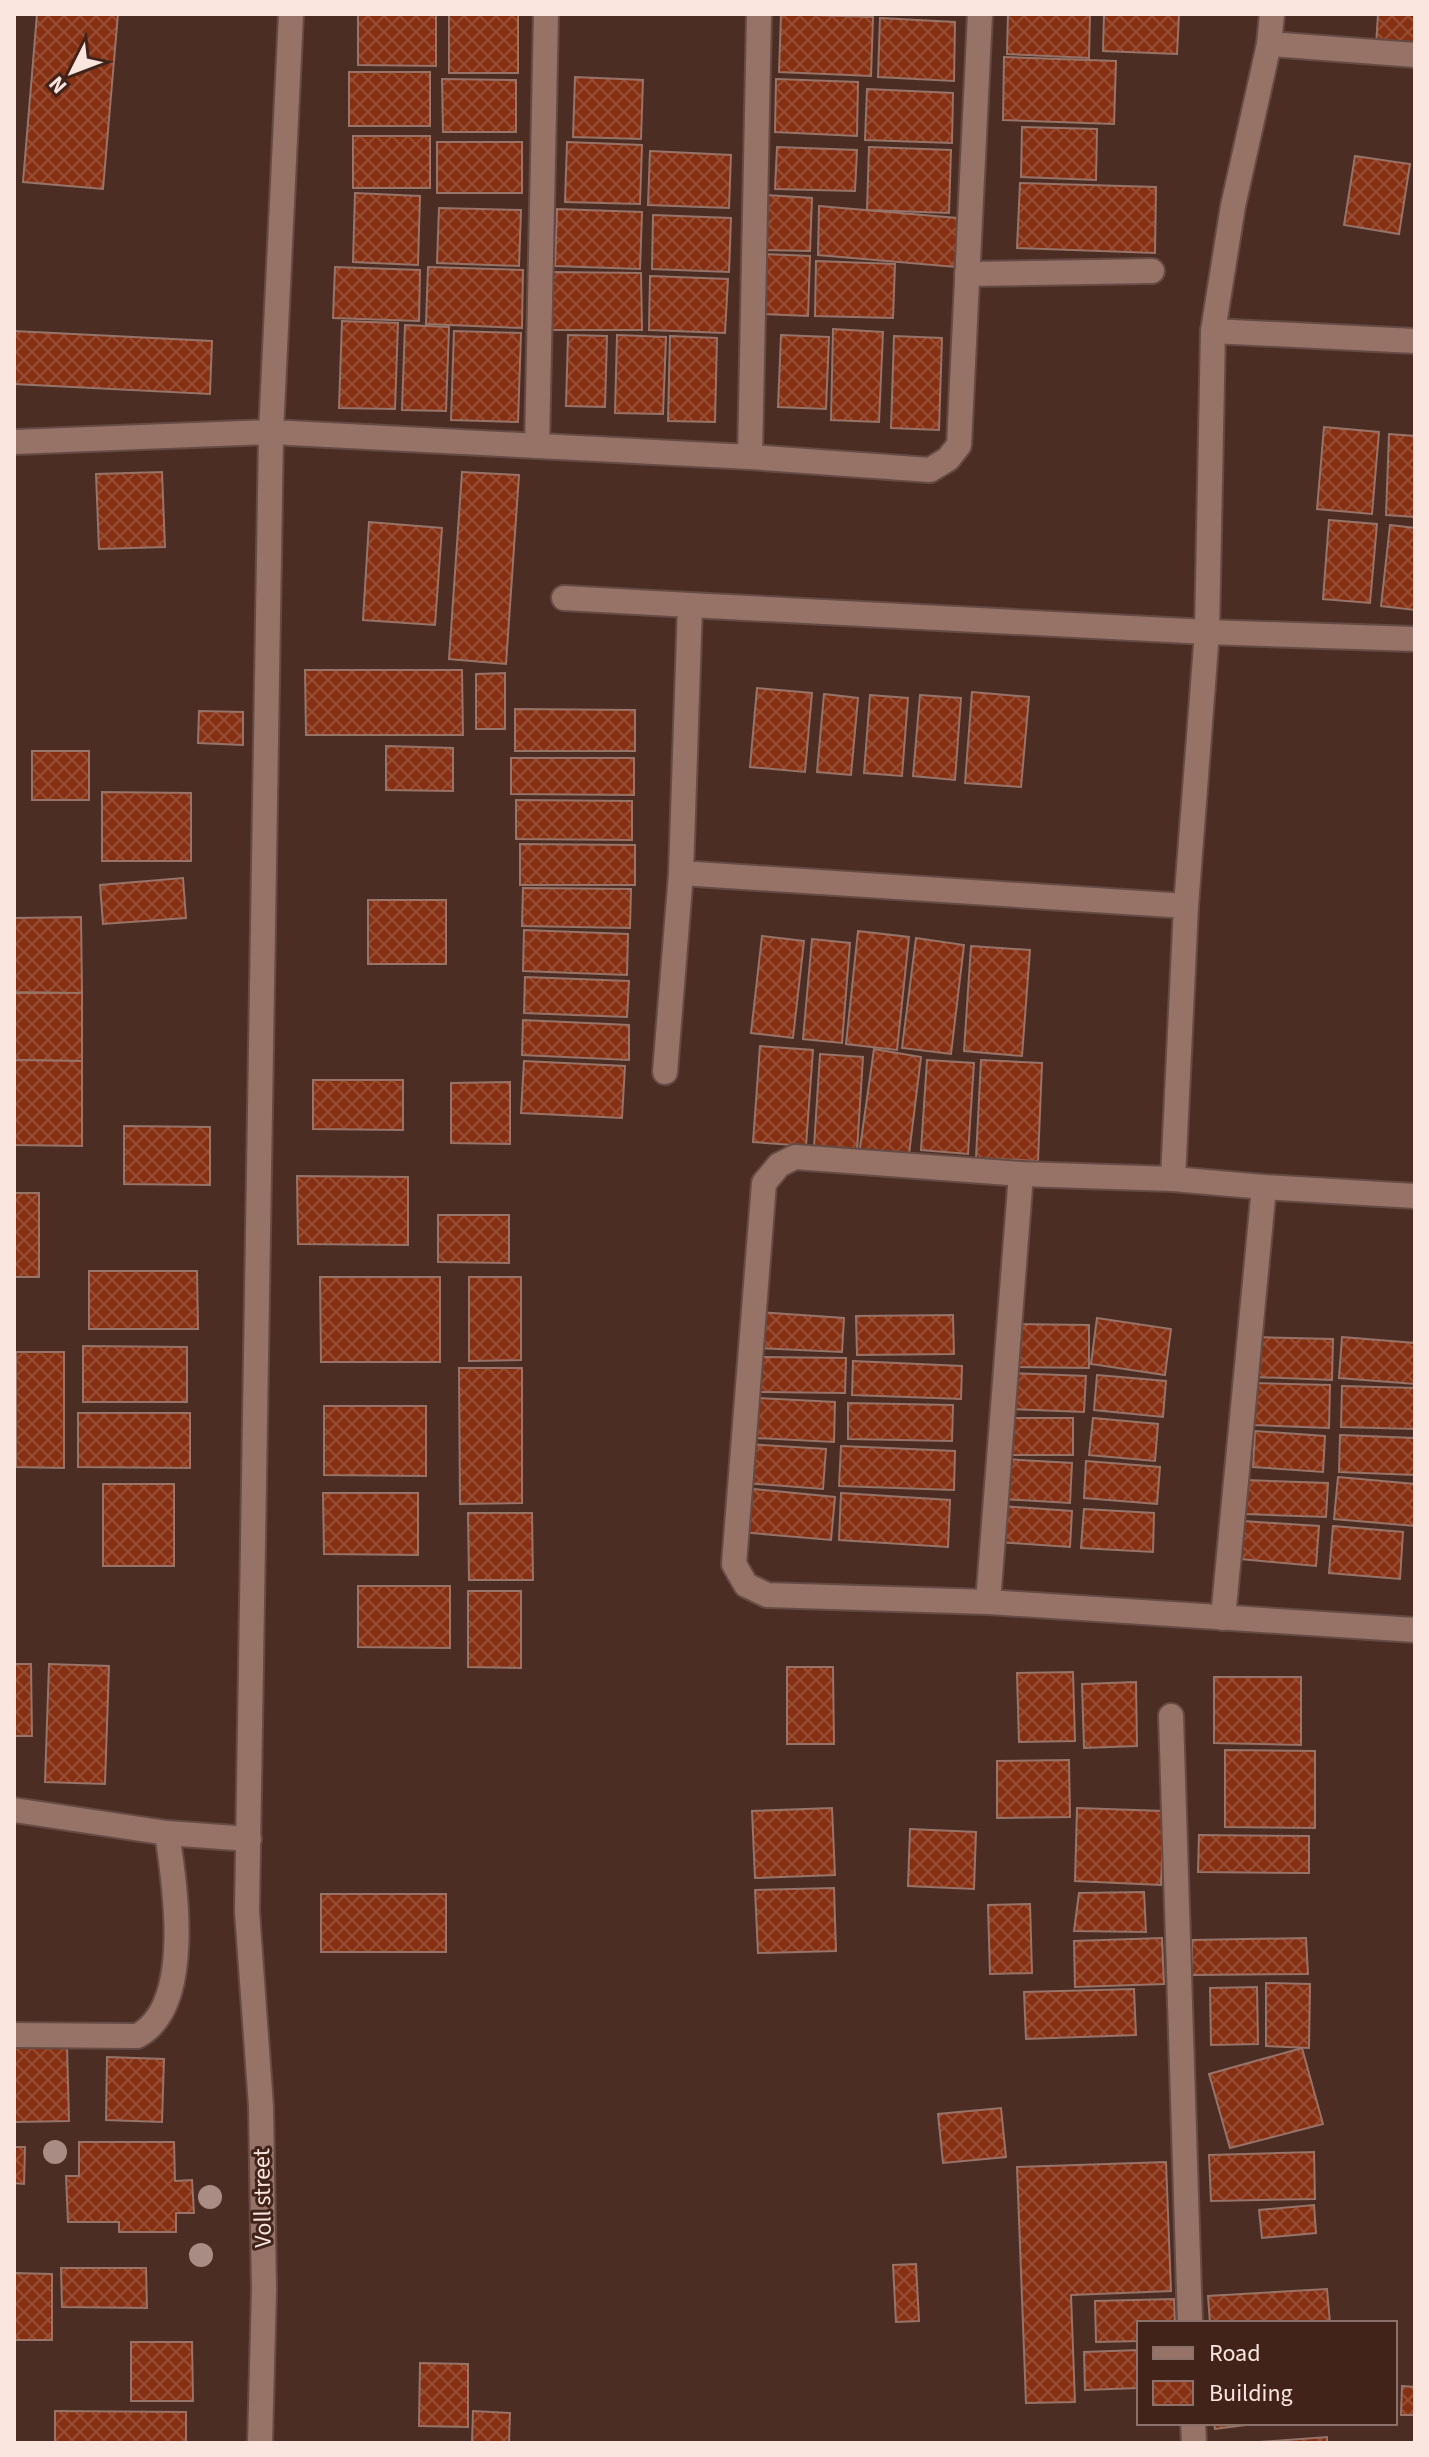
<svg xmlns="http://www.w3.org/2000/svg" width="1429" height="2457" font-family="'Source Sans 3',sans-serif">
<defs>
<pattern id="building-cross-hatch" width="8" height="8" patternUnits="userSpaceOnUse" patternTransform="scale(2)"><rect width="8" height="8" fill="#863013"/><path d="M0 0l8 8M0 8l8-8" fill="none" stroke="#984e35"/></pattern>
</defs>
<rect width="100%" height="100%" fill="#4c2d24"/>
<g fill="url(#building-cross-hatch)" stroke="#977368" stroke-width="2">
<path d="M37 14H118L103 189 23 182Z"/>
<path d="M358 14H436V66L358 65Z"/>
<rect x="449" y="14" width="69" height="59"/>
<path d="M781 14 873 17 871 76 779 72Z"/>
<path d="M1008 14H1090L1089 58 1007 54Z"/>
<path d="M1104 14H1179L1177 54 1103 51Z"/>
<path d="M1378 14H1415V49L1376 46Z"/>
<path d="M880 18 955 22 954 81 878 77Z"/>
<path d="M1004 57 1116 61 1114 124 1003 120Z"/>
<rect x="349" y="72" width="81" height="54"/>
<path d="M575 77 643 80 641 139 573 137Z"/>
<path d="M442 79 516 80V132H443Z"/>
<path d="M776 79 858 82 857 136 775 132Z"/>
<path d="M867 89 953 93 952 143 865 140Z"/>
<path d="M1022 127 1097 129 1096 180 1021 177Z"/>
<rect x="353" y="136" width="77" height="52"/>
<rect x="437" y="142" width="85" height="51"/>
<path d="M567 142 642 145 640 204 565 202Z"/>
<path d="M777 147 857 150 855 191 775 189Z"/>
<path d="M869 147 951 150 949 213 867 210Z"/>
<path d="M650 151 731 155 729 208 648 205Z"/>
<path d="M1355 156 1410 164 1399 234 1344 225Z"/>
<path d="M1020 183 1156 187 1155 253 1017 248Z"/>
<path d="M355 193 420 196 418 265 353 262Z"/>
<path d="M767 195 812 198 810 251 765 250Z"/>
<path d="M819 206 957 218 956 267 818 255Z"/>
<path d="M439 208 521 210 519 266 437 263Z"/>
<path d="M557 209 642 212 640 269 555 266Z"/>
<path d="M653 215 731 218 729 272 652 269Z"/>
<path d="M764 254 810 256 808 316 761 314Z"/>
<path d="M816 261 895 264 893 318 815 316Z"/>
<path d="M335 267 420 270 419 321 333 318Z"/>
<path d="M428 267 523 270 522 328 426 324Z"/>
<path d="M550 272 641 273 642 330H549Z"/>
<path d="M650 276 728 279 725 333 649 330Z"/>
<path d="M342 321 398 323 395 409 339 408Z"/>
<path d="M405 325 449 327 446 411 402 410Z"/>
<path d="M833 329 883 332 879 422 831 420Z"/>
<path d="M14 331 212 341 210 394 14 384Z"/>
<path d="M454 331 521 333 518 422 451 420Z"/>
<path d="M568 335 607 336 605 407 566 406Z"/>
<path d="M617 335 666 337 663 414 615 413Z"/>
<path d="M781 335 829 337 826 409 778 407Z"/>
<path d="M670 336 717 338 715 422 668 421Z"/>
<path d="M894 336 942 338 939 430 891 428Z"/>
<path d="M1324 427 1379 432 1372 514 1317 509Z"/>
<path d="M1389 434 1415 436V517L1386 515Z"/>
<path d="M162 472 165 547 99 549 96 474Z"/>
<path d="M462 472 519 475 506 664 449 659Z"/>
<path d="M1329 520 1377 524 1370 603 1323 599Z"/>
<path d="M369 522 442 528 435 625 363 620Z"/>
<path d="M1390 525 1415 528V610L1381 606Z"/>
<path d="M305 670H462L463 735H306Z"/>
<path d="M505 673V729H476V674Z"/>
<path d="M757 688 812 693 805 772 750 767Z"/>
<path d="M972 692 1029 697 1021 787 965 783Z"/>
<path d="M824 694 858 698 851 775 817 772Z"/>
<path d="M870 695 908 698 902 776 864 773Z"/>
<path d="M920 695 961 698 955 780 913 776Z"/>
<path d="M515 709 635 710V751H515Z"/>
<path d="M199 711 243 712V745L198 743Z"/>
<path d="M386 746 453 748V791L386 790Z"/>
<rect x="32" y="751" width="57" height="49"/>
<path d="M511 758H634V795L511 794Z"/>
<path d="M102 792 191 793V861H102Z"/>
<path d="M516 800 632 801V840L516 839Z"/>
<path d="M520 844 635 845V885H520Z"/>
<path d="M183 878 186 918 103 924 100 885Z"/>
<path d="M523 888 631 889 630 928 522 926Z"/>
<rect x="368" y="900" width="78" height="64"/>
<path d="M81 917 82 993 14 992V918Z"/>
<path d="M524 930 628 934 627 975 523 971Z"/>
<path d="M858 931 909 937 897 1050 846 1044Z"/>
<path d="M762 936 804 941 793 1038 751 1033Z"/>
<path d="M916 938 964 945 951 1054 902 1048Z"/>
<path d="M812 939 850 943 842 1043 803 1039Z"/>
<path d="M971 946 1030 950 1022 1056 964 1051Z"/>
<path d="M525 977 629 981 627 1017 524 1013Z"/>
<path d="M14 993H82V1061L14 1060Z"/>
<path d="M523 1020 629 1025V1060L522 1055Z"/>
<path d="M760 1046 813 1050 806 1146 753 1142Z"/>
<path d="M874 1049 921 1057 908 1162 859 1155Z"/>
<path d="M820 1054 863 1057 857 1151 814 1147Z"/>
<path d="M14 1060 82 1061V1146L14 1145Z"/>
<path d="M927 1060 974 1063 968 1154 921 1150Z"/>
<path d="M981 1060 1042 1063 1038 1161 976 1158Z"/>
<path d="M524 1061 625 1066 622 1118 521 1113Z"/>
<path d="M313 1080H403V1130L313 1129Z"/>
<path d="M510 1082V1144L451 1143V1083Z"/>
<path d="M124 1126 210 1127V1185L124 1184Z"/>
<path d="M297 1176 408 1177V1245L298 1244Z"/>
<rect x="14" y="1193" width="25" height="84"/>
<path d="M438 1215H509V1263L438 1262Z"/>
<path d="M89 1271H197L198 1329H89Z"/>
<path d="M320 1277H440V1362H321Z"/>
<path d="M469 1277H521V1360L469 1361Z"/>
<path d="M760 1312 844 1318 842 1352 758 1348Z"/>
<path d="M953 1315 954 1354 857 1355 856 1316Z"/>
<path d="M1097 1318 1171 1329 1165 1375 1091 1364Z"/>
<path d="M1011 1324 1089 1325V1368L1011 1367Z"/>
<path d="M1255 1337 1333 1339 1332 1380 1254 1377Z"/>
<path d="M1342 1337 1415 1343V1384L1339 1378Z"/>
<path d="M83 1346 187 1347V1402H83Z"/>
<path d="M16 1352H64V1468L16 1467Z"/>
<path d="M759 1357 846 1358 845 1393 758 1392Z"/>
<path d="M853 1361 962 1366 961 1399 852 1395Z"/>
<path d="M459 1368H522V1503L460 1504Z"/>
<path d="M1009 1373 1086 1376 1084 1412 1007 1409Z"/>
<path d="M1097 1375 1166 1381 1163 1417 1094 1410Z"/>
<path d="M1256 1383 1330 1385 1329 1428 1254 1425Z"/>
<path d="M1342 1386 1415 1388V1429L1341 1427Z"/>
<path d="M757 1398 835 1402 834 1442 756 1438Z"/>
<path d="M848 1403 953 1405 952 1441 848 1439Z"/>
<path d="M324 1406H426V1476L324 1475Z"/>
<path d="M78 1413H190V1468L78 1467Z"/>
<path d="M1004 1418H1073V1455H1005Z"/>
<path d="M1093 1418 1158 1424 1155 1461 1089 1455Z"/>
<path d="M1255 1431 1325 1436 1323 1472 1253 1467Z"/>
<path d="M1340 1435 1415 1438V1475L1339 1472Z"/>
<path d="M748 1444 826 1449 823 1489 745 1483Z"/>
<path d="M841 1446 955 1451 954 1490 839 1486Z"/>
<path d="M1004 1459 1072 1463 1070 1503 1002 1499Z"/>
<path d="M1086 1461 1160 1467 1157 1504 1084 1498Z"/>
<path d="M1338 1477 1415 1484V1526L1334 1519Z"/>
<path d="M1246 1480 1328 1483 1326 1517 1245 1514Z"/>
<rect x="103" y="1484" width="71" height="82"/>
<path d="M743 1488 835 1497 831 1540 740 1532Z"/>
<path d="M323 1493H418V1555L324 1554Z"/>
<path d="M841 1493 950 1500 948 1547 839 1540Z"/>
<path d="M1001 1506 1072 1511 1070 1547 998 1542Z"/>
<path d="M1084 1509 1154 1513 1153 1552 1081 1548Z"/>
<path d="M468 1513H532L533 1580H469Z"/>
<path d="M1243 1521 1319 1526 1316 1566 1241 1559Z"/>
<path d="M1333 1526 1403 1532 1400 1579 1329 1573Z"/>
<path d="M358 1586H450V1648L358 1647Z"/>
<path d="M468 1591H521V1668L468 1667Z"/>
<path d="M14 1664H31L32 1736H14Z"/>
<path d="M49 1664 109 1666 105 1784 45 1782Z"/>
<path d="M787 1667H833L834 1744H787Z"/>
<path d="M1073 1672 1075 1741 1019 1742 1017 1673Z"/>
<path d="M1214 1677H1301V1745L1214 1743Z"/>
<path d="M1136 1682 1137 1746 1084 1748 1082 1684Z"/>
<path d="M1225 1750 1315 1751V1828L1225 1827Z"/>
<path d="M1069 1760 1070 1817 997 1818V1761Z"/>
<path d="M832 1808 835 1875 755 1878 752 1811Z"/>
<path d="M1077 1808 1164 1811 1161 1885 1075 1881Z"/>
<path d="M910 1829 976 1832 974 1889 908 1886Z"/>
<path d="M1199 1835 1309 1836V1873L1198 1872Z"/>
<path d="M834 1888 836 1951 758 1953 755 1890Z"/>
<path d="M1144 1892 1146 1932 1074 1931 1079 1893Z"/>
<rect x="321" y="1894" width="125" height="58"/>
<path d="M1030 1904 1032 1973 990 1974 988 1905Z"/>
<path d="M1162 1938 1164 1984 1075 1987 1074 1941Z"/>
<path d="M1306 1938 1308 1974 1192 1975V1940Z"/>
<path d="M1266 1983 1310 1984 1309 2048 1266 2046Z"/>
<path d="M1257 1987 1258 2044 1211 2045 1210 1988Z"/>
<path d="M1134 1989 1136 2035 1026 2039 1024 1992Z"/>
<path d="M14 2046H67L69 2121 14 2122Z"/>
<path d="M1302 2048 1323 2124 1230 2148 1209 2074Z"/>
<path d="M107 2057 164 2059 162 2122 106 2120Z"/>
<path d="M1001 2108 1006 2157 943 2163 938 2114Z"/>
<path d="M79 2142H174L175 2181 192 2180 194 2213H176V2232H119V2222H68L66 2176H79Z"/>
<path d="M14 2147H25L24 2184 14 2183Z"/>
<path d="M1314 2152 1315 2199 1211 2201 1209 2155Z"/>
<path d="M1166 2162 1171 2291 1071 2295 1075 2402 1026 2403 1017 2167Z"/>
<path d="M1314 2205 1316 2233 1262 2238 1259 2210Z"/>
<path d="M916 2264 919 2321 896 2322 893 2265Z"/>
<path d="M61 2268H146L147 2308 62 2307Z"/>
<path d="M14 2273 52 2274V2340H14Z"/>
<path d="M1327 2289 1330 2323H1210L1208 2296Z"/>
<path d="M1174 2299 1175 2323H1139V2341L1096 2342 1095 2301Z"/>
<path d="M131 2342H192L193 2401H131Z"/>
<path d="M1139 2350V2388L1085 2390 1084 2352Z"/>
<path d="M420 2363 468 2364V2427L419 2426Z"/>
<path d="M1402 2386 1415 2387V2415H1401Z"/>
<path d="M55 2411 186 2412V2443H55Z"/>
<path d="M473 2411 510 2413 509 2443H472Z"/>
<path d="M1214 2423H1262L1215 2429Z"/>
<path d="M1327 2437V2443H1246Z"/>
</g>
<g fill="none" stroke-linecap="round" stroke-linejoin="round">
<defs>
<g id="minor">
<path d="M1269 44 1415 55"/>
<path d="M967 274 1152 271"/>
<path d="M1213 331 1415 341"/>
<path d="M14 442 271 432 750 457 930 470 948 459 959 445 980 14"/>
<path d="M537 446 546 14"/>
<path d="M750 457 759 14"/>
<path d="M564 598 690 605 681 873 1186 906 1207 632 1415 639"/>
<path d="M690 605 1207 632 1213 331 1233 206 1269 44 1272 14"/>
<path d="M1186 906 1173 1179 1021 1174 795 1157 779 1165 764 1183 734 1564 746 1585 767 1595 988 1602 1415 1630"/>
<path d="M665 1072 681 873"/>
<path d="M1173 1179 1264 1187 1223 1618"/>
<path d="M1264 1187 1415 1196"/>
<path d="M988 1602 1021 1174"/>
<path d="M1171 1716 1190 2323"/>
<path d="M14 1810 167 1833C175 1885 194 2007 137 2036L14 2035"/>
<path d="M167 1833 249 1839"/>
<path d="M1193 2423 1194 2443"/>
<path d="M260 2443 264 2290 261 2106 247 1911 271 432 291 14"/>
</g>
</defs>
<use href="#minor" stroke="#654b43" stroke-width="28"/>
<use href="#minor" stroke="#967267" stroke-width="24"/>
</g>
<g fill="#a98d84">
<circle cx="55" cy="2152" r="12"/>
<circle cx="210" cy="2197" r="12"/>
<circle cx="201" cy="2255" r="12"/>
</g>
<g text-anchor="middle" stroke-width="6" stroke-linejoin="round" paint-order="stroke">
<g font-size="24" fill="#fae6df" stroke="#41231a">
<text transform="translate(262 2198) rotate(-91)" y="8">Voll street</text>
</g>
</g>
<rect width="1429" height="2457" fill="none" stroke="#fae6df" stroke-width="32"/>
<rect x="1137" y="2321" width="260" height="104" fill="#41231a" stroke="#8b7169" stroke-width="2"/>
<rect x="1153" y="2347" width="40" height="12" fill="#967267" stroke="#8b7169" stroke-width="2"/>
<text x="1209" y="2361" font-size="24" fill="#fae6df">Road</text>
<rect x="1153" y="2381" width="40" height="24" fill="url(#building-cross-hatch)" stroke="#8b7169" stroke-width="2"/>
<text x="1209" y="2401" font-size="24" fill="#fae6df">Building</text>
<g transform="translate(72 72) rotate(228)" stroke="#41231a" stroke-width="6" paint-order="stroke">
<path d="M0-6L14 30L0 20L-14 30Z" fill="#fae6df"/>
<text y="-12" font-size="22" font-weight="bold" text-anchor="middle" fill="#fae6df">N</text>
</g>
</svg>
